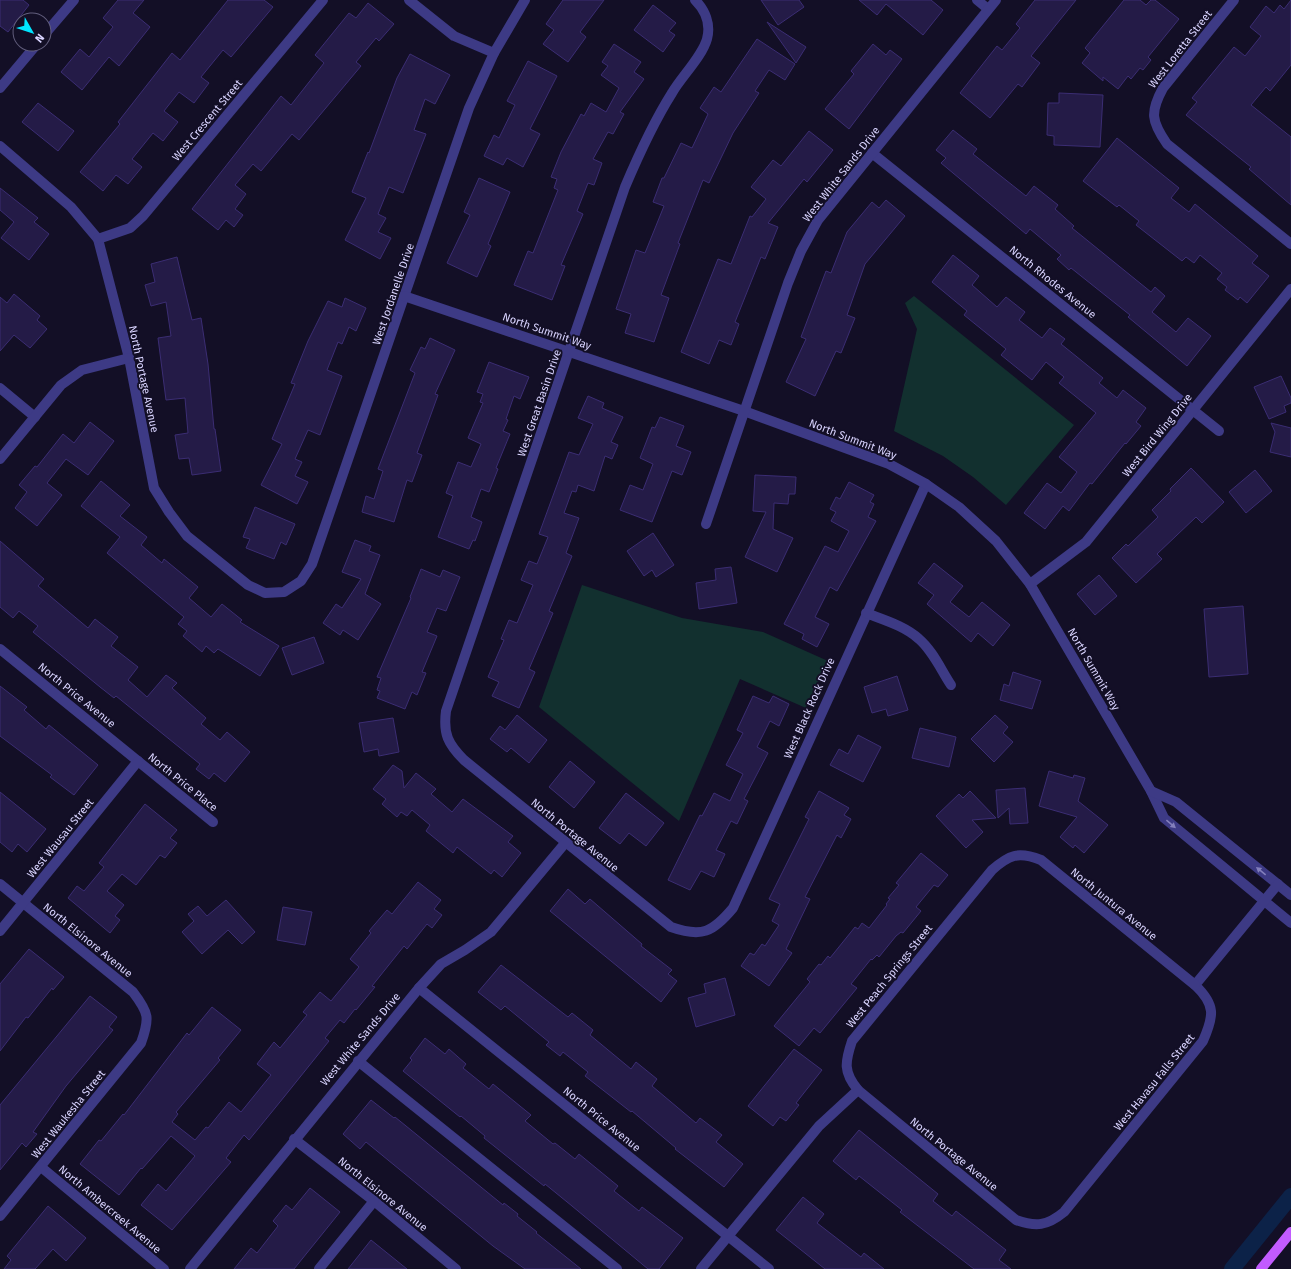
<svg xmlns="http://www.w3.org/2000/svg" width="1291" height="1269" font-family="'Fira Sans',sans-serif">
<rect width="100%" height="100%" fill="#130f26"/>
<g fill="#12302f">
<path d="M914 296 1074 425 1006 505 973 477 943 456 894 431 917 329 905 303Z"/>
<path d="M582 585 682 618 763 632 828 661 806 708 740 679 679 821 539 707Z"/>
</g>
<g fill="none" stroke-linecap="round" stroke-linejoin="round">
<path stroke="#0c2248" stroke-width="16" d="M1232 1269 1291 1196"/>
</g>
<g fill="#241b47" stroke="#3b2d73">
<path d="M0 0H23L29 5 8 32 0 26Z"/>
<path d="M118 0H144L133 13 150 27 119 66 109 57 82 90 61 72 80 49 89 57 113 27 103 18Z"/>
<path d="M228 0H264L273 7 231 57 223 50 201 77 209 83 194 103 179 92 164 111 178 122 163 141 153 133 132 159 142 167 128 184 116 175 103 191 80 172 120 124 118 122 172 53 180 60Z"/>
<path d="M563 0H604L580 32 586 37 568 62 543 44 554 30 546 24Z"/>
<path d="M761 0H799L804 7 778 25Z"/>
<path d="M859 0H931L943 10 923 35 886 4 877 15Z"/>
<path d="M1035 0H1076L1031 56 1040 63 1022 87 1018 84 990 118 960 93 997 46 1002 50 1020 28 1016 24Z"/>
<path d="M1124 0H1140L1146 5 1151 0H1155L1179 19 1148 57 1151 60 1143 70 1140 68 1131 79 1128 76 1118 89 1103 77V81L1082 63 1090 53 1085 48Z"/>
<path d="M1291 0V65L1270 91 1266 87 1251 105 1291 137V205L1249 169 1251 167 1186 115 1197 102 1192 98 1234 47 1245 56 1261 36 1250 27 1266 6 1274 13 1280 5 1284 9Z"/>
<path d="M368 3 394 24 379 41 376 38 356 62 361 66 299 140 292 134 261 171 253 164 235 185 246 194 235 209 243 215 234 227 226 220 218 230 192 209 281 96 291 105 324 63 315 55 349 13 356 18Z"/>
<path d="M653 5 676 23 669 31 675 35 663 52 634 30Z"/>
<path d="M767 22 806 47 796 63Z"/>
<path d="M757 39 795 64 785 80 769 70 755 91 759 93 733 133 709 183 703 180 678 243 680 244 661 295 669 298 654 342 625 333 631 314 616 309 636 250 645 253 664 206 653 202 662 178H664L681 143 692 148 708 114 700 108 714 87 721 92Z"/>
<path d="M614 44 641 62 634 72 644 79 620 112 624 114 613 134 608 132 593 159 602 163 594 185 588 183 577 211 583 214 561 265 565 266 552 300 514 285 528 251 533 253 558 190 554 188 557 179 551 177 561 152 581 114 584 116 591 103 606 112 619 88 601 75 608 66 602 62Z"/>
<path d="M873 44 886 55 890 50 902 59 849 129 825 109 854 74 851 71Z"/>
<path d="M410 54 450 75 435 104 425 99 414 130 426 134 403 193 389 187 378 214 386 218 378 232 391 238 380 259 345 240 366 198 352 192 368 152 369 153 397 78Z"/>
<path d="M528 61 557 76 530 129 540 134 523 167 507 158 503 165 484 156 494 135 499 138 515 105 507 101Z"/>
<path d="M1059 93 1103 95 1100 147 1054 145V136L1047 135 1048 103H1059Z"/>
<path d="M38 103 74 131 58 151 22 122Z"/>
<path d="M953 130 977 149 973 154 1026 196 1034 186 1058 205 1055 209 1074 226 1072 228 1151 292 1155 287 1165 296 1152 312 1176 332 1188 318 1211 336 1187 366 1128 317 1130 315 1071 268 1069 270 1057 259 1061 255 1030 229 1026 234 941 163 946 158 936 150Z"/>
<path d="M809 131 833 150 807 182 804 179 768 223 778 227 765 259 761 257 735 322 739 324 731 345 719 340 709 364 681 352 718 259 731 264 750 216 752 217 766 199 751 187 773 160 781 166Z"/>
<path d="M1117 138 1179 188 1171 198 1189 212 1195 204 1258 256 1252 263 1269 276 1247 303 1240 297 1238 300 1225 290 1227 287 1217 279 1222 273 1200 255 1194 263 1186 257 1182 261 1136 225 1139 221 1119 205 1117 207 1083 181Z"/>
<path d="M479 178 510 192 488 244 491 246 477 277 447 263 470 215 464 212Z"/>
<path d="M0 188 38 218 34 222 49 234 29 260 1 238 14 222 0 210Z"/>
<path d="M886 200 905 216 865 264 847 315 855 318 841 353 836 351 815 396 786 382 806 339 801 337 826 271 831 273 847 232 872 202 879 208Z"/>
<path d="M953 255 979 276 972 285 997 307 1006 297 1025 312 1019 320 1042 338 1050 328 1065 339 1061 344 1103 378 1099 383 1117 398 1123 390 1146 408 1136 422 1141 426 1126 444 1125 443 1092 484 1090 483 1069 511 1063 506 1045 529 1024 513 1047 483 1061 493 1077 472 1059 457 1096 413 1059 383 1064 377 1046 362 1032 380 1001 355 1006 349 964 315 967 311 932 282Z"/>
<path d="M177 257 192 320 201 318 208 364 214 429H215L221 471 192 475 189 458 179 459 175 435 188 433 185 398 166 400 158 338 171 336 166 302 151 306 145 285 155 282 151 264Z"/>
<path d="M14 294 40 316 37 320 47 329 30 348 14 335 0 351V297L7 303Z"/>
<path d="M345 298 366 308 356 331 349 327 342 344 338 342 327 370 342 376 320 435 308 430 295 459 302 462 295 476 308 482 297 504 261 485 282 444 272 439 295 384 291 383 308 341 328 301 342 307Z"/>
<path d="M430 338 455 350 435 394 438 395 417 453 422 455 412 482 407 480 394 522 362 512 366 496 374 499 383 471 378 469 415 373 410 370 421 347 425 349Z"/>
<path d="M489 362 529 377 520 399 514 396 506 419 508 420 503 431 510 434 496 468 498 469 489 492 481 489 471 517 482 522 475 541 473 540 469 549 438 537 453 496 446 493 458 462 471 467 481 444 468 438 483 403 480 402 483 394 477 392Z"/>
<path d="M1281 376 1291 398V403L1284 406 1286 412 1269 419 1254 387Z"/>
<path d="M588 396 604 403 602 408 623 417 611 442 618 445 612 459 605 456 594 491 578 485 576 492 572 491 564 513 579 518 566 553 572 556 549 611 553 613 529 669 535 672 519 708 492 696 499 682 488 677 504 640 501 639 509 620 517 623 533 585 521 580 529 561 537 564 548 537 539 534 569 452 579 455 593 424 578 418Z"/>
<path d="M660 417 684 426 676 446 691 452 682 475 672 471 652 522 620 510 630 485 643 490 653 464 640 458 652 427 655 428Z"/>
<path d="M90 422 114 441 88 475 66 459 47 483 62 495 37 526 15 508 27 492 19 485 35 466 37 467 63 434 74 443Z"/>
<path d="M1271 423 1291 428V457L1270 452 1275 432Z"/>
<path d="M1191 468 1224 502 1202 523 1196 517 1157 554 1162 559 1136 583 1112 558 1126 544 1128 546 1158 517 1152 510 1171 491 1170 489Z"/>
<path d="M1255 470 1272 491 1246 513 1229 492Z"/>
<path d="M755 475 796 477 795 494H789L788 504 774 503 773 529 793 538 777 572 745 557 766 512 753 511Z"/>
<path d="M101 481 130 505 120 516 147 537 141 545 162 563 164 559 198 587 189 598 211 617 222 604 242 620 240 622 279 646 260 676 218 649 214 653 206 646 202 652 183 636 187 631 178 624 184 617 107 553 120 537 81 506Z"/>
<path d="M849 482 874 495 870 502 874 504 868 517 876 521 837 591 830 587 815 617 829 624 817 647 802 639 804 634 784 624 825 546 838 552 849 531 831 521 836 512 830 509 836 497 840 499Z"/>
<path d="M255 507 295 524 286 545 281 542 274 559 246 548 250 539 243 537Z"/>
<path d="M653 533 674 565 656 577 652 570 644 576 627 551Z"/>
<path d="M355 540 371 546 369 551 380 555 365 594 381 604 358 640 343 630 340 635 323 623 336 604 342 608 361 579 342 572Z"/>
<path d="M0 541 44 579 38 586 88 628 95 619 118 637 111 646 138 667 128 680 147 697 166 675 177 683 172 688 206 718 201 724 220 740 227 732 250 752 225 782 214 773 209 779 196 769 200 764 116 696 114 698 100 687 33 632 38 626 19 611 13 618 0 607Z"/>
<path d="M934 563 963 586 950 602 969 617 982 602 1010 625 993 646 978 633 971 642 927 604 934 595 918 583Z"/>
<path d="M731 567 737 603 699 609 696 583 716 580 715 569Z"/>
<path d="M421 569 440 577 443 570 460 577 446 611 437 608 427 632 437 636 422 672 426 673 417 695 412 692 405 709 377 698 380 691 377 690 381 678 377 677 411 598 410 597Z"/>
<path d="M1099 575 1117 596 1095 615 1077 594Z"/>
<path d="M1243 606 1248 674 1209 677 1204 609Z"/>
<path d="M314 637 324 663 292 675 282 648Z"/>
<path d="M1013 672 1041 681 1032 709 1000 700 1004 684 1009 686Z"/>
<path d="M897 676 908 710 888 716 886 709 872 713 864 687Z"/>
<path d="M0 686 27 707 24 710 46 729 49 725 98 765 74 795 50 777 52 775 0 736Z"/>
<path d="M753 696 769 703 773 696 789 704 779 726 770 721 757 747 768 753 744 799 748 801 737 824 731 821 716 850 725 854 714 877 701 871 690 890 668 880 700 815 702 816 714 793 730 801 743 774 726 765 743 733 737 730Z"/>
<path d="M517 715 547 740 529 763 511 748 507 752 490 739 500 726 505 730Z"/>
<path d="M995 715 1008 727 1003 733 1013 742 994 762 971 739Z"/>
<path d="M393 718 399 752 379 756 378 749 364 752 359 723Z"/>
<path d="M920 728 956 737 949 767 912 758Z"/>
<path d="M858 735 881 747 863 782 830 765 839 749 848 754Z"/>
<path d="M570 761 595 782 574 808 549 787Z"/>
<path d="M393 765 402 771 404 788 416 773 436 789 431 794 452 812 463 799 513 836 508 842 521 853 502 877 494 870 491 874 457 847 453 853 426 831 430 825 412 810 407 816 401 812 397 817 382 804 386 799 373 789Z"/>
<path d="M1049 771 1073 778 1074 775 1085 778 1078 801 1108 825 1084 853 1075 845 1073 848 1060 837 1077 817 1039 806Z"/>
<path d="M1025 788 1028 823 1010 824 1009 808 998 818 996 790Z"/>
<path d="M819 791 849 808 844 815 851 819 841 838 837 835 805 897 810 899 786 949 792 953 769 986 741 966 750 953 754 955 762 944 765 946 779 925 772 921 780 904 769 899 809 819 805 817Z"/>
<path d="M970 791 996 818 972 820 983 832 966 848 936 816 959 794 963 798Z"/>
<path d="M0 792 46 829 27 852 18 844 12 852 0 842Z"/>
<path d="M626 793 664 823 646 846 629 833 620 844 599 828Z"/>
<path d="M145 804 177 830 170 838 177 843 165 858 160 855 136 885 122 874 107 891 124 905 115 916 120 920 110 933 68 898 77 886 84 891 104 867 99 863Z"/>
<path d="M921 853 948 875 938 887 934 885 916 907 921 911 903 933 901 932 896 936 879 957 877 955 872 960 871 959 851 984 857 988 820 1033 814 1028 799 1046 774 1026 810 982 807 979 819 964 821 965 828 956 830 958 855 927 858 929 862 923 869 928 887 905 886 904 890 899 888 898 899 885 896 883Z"/>
<path d="M418 882 441 900 434 909 442 915 432 928 427 924 407 949 404 946 372 986 375 987 356 1010 355 1009 344 1023 340 1020 325 1038 329 1041 284 1097 249 1140 244 1135 226 1158 231 1162 172 1230 141 1205 158 1184 166 1191 195 1156 171 1136 142 1169 141 1168 119 1195 80 1164 99 1140 101 1141 123 1114 124 1115 187 1033 189 1035 212 1007 241 1030 218 1058 220 1060 176 1112 178 1114 172 1122 195 1140 206 1127 208 1128 229 1102 241 1112 271 1075 257 1064 274 1042 280 1048 307 1015 303 1012 320 992 331 1001 359 967 350 959 371 933 369 931 387 910 392 914Z"/>
<path d="M568 889 585 904 590 899 642 944 641 946 672 970 668 974 677 981 661 1002 550 911Z"/>
<path d="M226 900 255 932 242 944 228 930 202 954 182 932 194 921 188 914 198 906 207 916Z"/>
<path d="M283 907 312 912 305 945 277 940Z"/>
<path d="M29 949 64 977 53 990 52 988 28 1018 26 1017 0 1051V984Z"/>
<path d="M501 965 568 1017 572 1013 593 1030 590 1035 631 1069 636 1062 657 1079 652 1086 696 1123 700 1118 722 1135 716 1142 743 1164 724 1187 675 1149 676 1148 632 1111 631 1112 585 1076 588 1072 563 1052 560 1056 546 1045 549 1042 505 1006 501 1010 478 992Z"/>
<path d="M725 978 735 1015 696 1027 688 998 706 993 704 984Z"/>
<path d="M90 996 117 1017 109 1027 113 1030 66 1086 33 1132 37 1134 26 1147 22 1143 0 1170V1105Z"/>
<path d="M425 1038 445 1054 449 1049 466 1064 463 1068 489 1089 493 1084 531 1115 525 1121 553 1144 555 1143 575 1159 579 1154 618 1186 614 1191 639 1211 642 1207 683 1238 659 1269H648L572 1206 545 1184 544 1186 484 1138 485 1136 461 1116 460 1117 403 1071 412 1060 410 1058Z"/>
<path d="M794 1049 822 1070 796 1103 799 1105 786 1121 780 1117 773 1126 748 1106Z"/>
<path d="M371 1100 394 1118 395 1117 503 1205 504 1203 518 1214 517 1216 537 1232 536 1233 581 1269H525L493 1246 366 1142 360 1149 343 1134Z"/>
<path d="M859 1130 938 1194 933 1201 952 1216 956 1211 1006 1250 999 1260 1011 1269H974L900 1212 902 1210 859 1176 856 1180 833 1161Z"/>
<path d="M310 1188 340 1212 294 1269H234L251 1248 257 1253 278 1226 273 1221 286 1205 292 1210Z"/>
<path d="M803 1197 824 1214 817 1223 861 1257 864 1253 884 1269H825L776 1230Z"/>
<path d="M48 1206 86 1238 66 1261 53 1249 35 1269H4L11 1260 7 1256Z"/>
<path d="M371 1240 407 1269H348Z"/>
</g>
<g fill="none" stroke-linecap="round" stroke-linejoin="round">
<g stroke="#3d3a85" stroke-width="10">
<path d="M409 0 454 36 494 53"/>
<path d="M695 0C705 10 711 24 707 39 702 57 681 77 672 93 653 123 639 154 625 187L446 711C443 734 448 744 464 760L671 927C702 938 713 932 733 908L926 484"/>
<path d="M977 0 988 9"/>
<path d="M1234 0 1163 88C1150 112 1151 121 1167 144L1291 244"/>
<path d="M44 35 74 0"/>
<path d="M0 88 37 44"/>
<path d="M0 146 71 207 98 239 129 358 154 488 169 512 187 536 248 585 265 593 284 592 301 581 312 564 469 108 494 53 525 0"/>
<path d="M872 153 1219 431"/>
<path d="M98 239 130 228 143 216 323 0"/>
<path d="M404 296 744 411 889 464 926 484 959 507 996 541 1030 584 1151 791 1164 818 1291 923"/>
<path d="M0 388 35 417"/>
<path d="M0 459 61 385 82 370 129 358"/>
<path d="M706 524 788 283 801 251 818 220 996 0"/>
<path d="M1030 584 1086 542 1291 289"/>
<path d="M866 613C884 620 905 626 919 639 933 651 941 670 951 685"/>
<path d="M0 649 213 822"/>
<path d="M1151 791 1176 802 1291 895"/>
<path d="M0 884 133 992C149 1013 150 1018 141 1043L0 1216"/>
<path d="M0 931 138 761"/>
<path d="M419 988 769 1269"/>
<path d="M358 1061 617 1269"/>
<path d="M858 1090 1016 1220C1036 1227 1047 1226 1064 1212L1203 1041C1214 1016 1216 1005 1195 985L1278 884"/>
<path d="M294 1139 374 1201 456 1269"/>
<path d="M41 1167 164 1269"/>
<path d="M190 1269 419 988 441 964 465 950 491 932 566 842"/>
<path d="M319 1269 374 1201"/>
<path d="M701 1269 819 1126 858 1090C843 1072 845 1062 852 1041L992 870C1009 855 1018 851 1041 860L1195 985"/>
</g>
<path stroke="#c25bff" stroke-width="10" d="M1261 1269 1291 1232"/>
</g>
<defs><path id="oneway-solid" d="M-6-.8H1V-3.2L6.5 0L1 3.2V.8H-6Z"/></defs>
<g fill="#837fbc">
<use href="#oneway-solid" transform="translate(1171 824) rotate(40)"/>
<use href="#oneway-solid" transform="translate(1261 871) rotate(-141)"/>
</g>
<g text-anchor="middle" stroke-width="4" stroke-linejoin="round" paint-order="stroke">
<g font-size="11" fill="#d9d4ff" stroke="#130f26">
<text transform="translate(1180 49) rotate(-52)" y="4">West Loretta Street</text>
<text transform="translate(207 120) rotate(-50)" y="4">West Crescent Street</text>
<text transform="translate(841 174) rotate(-52)" y="4">West White Sands Drive</text>
<text transform="translate(1053 282) rotate(39)" y="4">North Rhodes Avenue</text>
<text transform="translate(393 294) rotate(-71)" y="4">West Jordanelle Drive</text>
<text transform="translate(547 331) rotate(19)" y="4">North Summit Way</text>
<text transform="translate(144 379) rotate(78)" y="4">North Portage Avenue</text>
<text transform="translate(539 403) rotate(-71)" y="4">West Great Basin Drive</text>
<text transform="translate(1157 435) rotate(-51)" y="4">West Bird Wing Drive</text>
<text transform="translate(853 439) rotate(21)" y="4">North Summit Way</text>
<text transform="translate(1094 669) rotate(60)" y="4">North Summit Way</text>
<text transform="translate(77 695) rotate(39)" y="4">North Price Avenue</text>
<text transform="translate(809 708) rotate(-66)" y="4">West Black Rock Drive</text>
<text transform="translate(183 782) rotate(39)" y="4">North Price Place</text>
<text transform="translate(575 835) rotate(39)" y="4">North Portage Avenue</text>
<text transform="translate(60 838) rotate(-51)" y="4">West Wausau Street</text>
<text transform="translate(1114 904) rotate(39)" y="4">North Juntura Avenue</text>
<text transform="translate(88 940) rotate(39)" y="4">North Elsinore Avenue</text>
<text transform="translate(889 976) rotate(-51)" y="4">West Peach Springs Street</text>
<text transform="translate(360 1039) rotate(-50)" y="4">West White Sands Drive</text>
<text transform="translate(1154 1082) rotate(-51)" y="4">West Havasu Falls Street</text>
<text transform="translate(68 1114) rotate(-51)" y="4">West Waukesha Street</text>
<text transform="translate(602 1119) rotate(39)" y="4">North Price Avenue</text>
<text transform="translate(954 1154) rotate(39)" y="4">North Portage Avenue</text>
<text transform="translate(383 1194) rotate(39)" y="4">North Elsinore Avenue</text>
<text transform="translate(110 1209) rotate(40)" y="4">North Ambercreek Avenue</text>
</g>
</g>
<g transform="translate(32 32) rotate(129)"><circle r="19" fill="#130f26" stroke="#625e7d"/>
<path d="M0-3L7 15L0 10L-7 15Z" fill="#00e5ff"/>
<text y="-6" font-size="11" font-weight="bold" text-anchor="middle" fill="#d9d4ff">N</text>
</g>
</svg>
